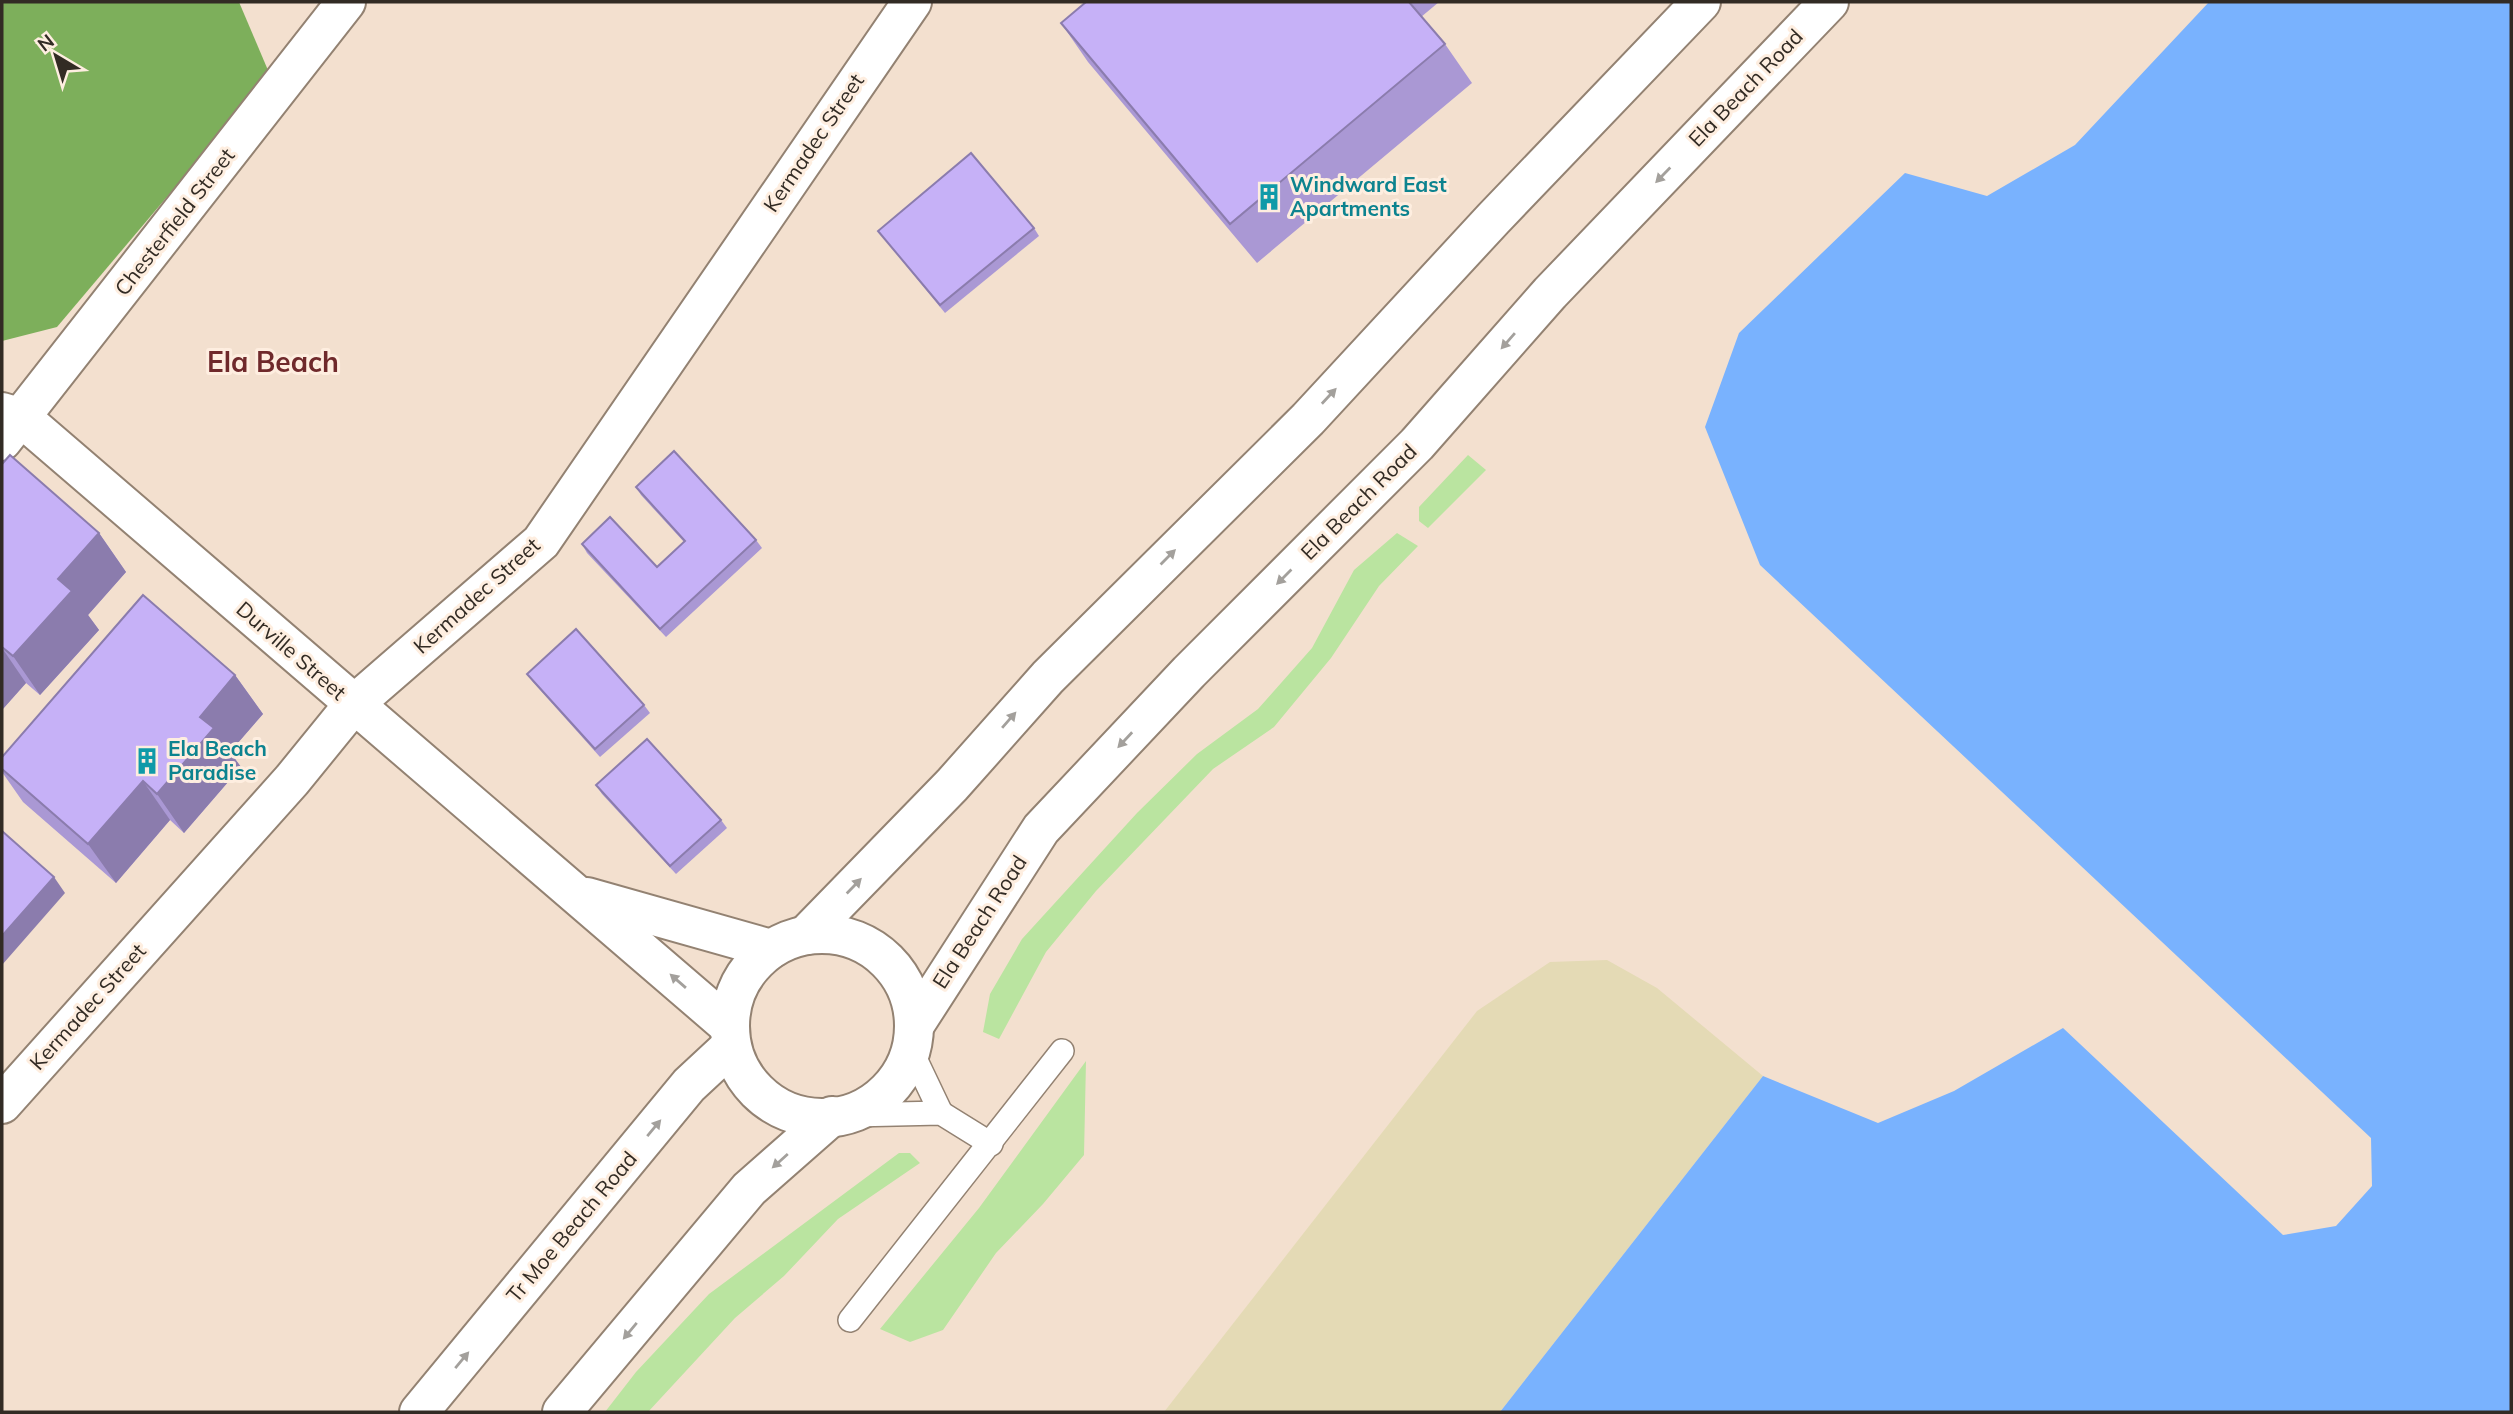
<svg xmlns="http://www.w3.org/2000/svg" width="2513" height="1414" font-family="Mulish,sans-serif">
<rect width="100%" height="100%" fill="#f3e0cf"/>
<g fill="#bae4a0">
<path d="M1468 455 1486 470 1428 528 1419 521V507Z"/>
<path d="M1397 533 1418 546 1379 586 1331 658 1274 727 1213 769 1096 891 1046 952 999 1039 983 1032 990 994 1022 939 1137 813 1197 754 1258 709 1312 648 1354 570Z"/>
<path d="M1086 1061 1084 1155 1043 1204 996 1253 943 1330 910 1342 880 1329 979 1208Z"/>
<path d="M899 1153H910L920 1163 838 1219 784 1276 735 1318 648 1412H605L636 1372 709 1294Z"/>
</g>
<path fill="#7daf5b" d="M2 2H239L270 75 57 327 2 341Z"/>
<path fill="#e4dab5" d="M1607 960 1657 988 1763 1076 1500 1412H1164L1477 1011 1550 962Z"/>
<path fill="#79b2fe" d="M2209 2H2511V1412H1500L1763 1076 1878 1123 1954 1091 2063 1028 2283 1235 2336 1226 2372 1186 2371 1138 1760 565 1705 427 1739 333 1905 173 1987 196 2075 145Z"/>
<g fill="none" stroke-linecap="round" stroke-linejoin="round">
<defs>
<g id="lane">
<path d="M911 1050 941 1113"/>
<path d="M852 1115 941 1113 991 1144"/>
<path d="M850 1320 1062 1051"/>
</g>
<g id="street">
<path d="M2 412 22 418 729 1026"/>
<path d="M2 441 346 2"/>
<path d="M587 897 771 949"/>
<path d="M2 1104 292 780 353 705 541 542 912 2"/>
</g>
<g id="highway">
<circle cx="822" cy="1026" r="92"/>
<path d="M806 935 952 785 1048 677 1308 419 1493 219 1701 2"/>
<path d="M916 1023 1041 829 1189 672 1417 444 1550 293 1829 2"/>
<path d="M419 1412 689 1085 731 1046"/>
<path d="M562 1412 749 1189 832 1116"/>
</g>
</defs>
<use href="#lane" stroke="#938272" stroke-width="26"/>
<use href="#street" stroke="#938272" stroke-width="42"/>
<use href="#highway" stroke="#938272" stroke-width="42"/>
<use href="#lane" stroke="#fff" stroke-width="23"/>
<use href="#street" stroke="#fff" stroke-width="38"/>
<use href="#highway" stroke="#fff" stroke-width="38"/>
</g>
<g fill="#aa98d4">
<path d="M1086 2H1439L1421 17 1445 44 1472 83 1257 263 1088 62 1061 23Z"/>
<path d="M1034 228 1039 236 945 313 878 231Z"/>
<path d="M2 464 99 533 126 572 88 615 99 630 40 695 26 683 2 710Z"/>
<path d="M636 487 756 540 762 548 666 637 587 553 582 544 657 567 684 542 641 495Z"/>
<path d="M527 674 644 705 650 713 600 757 533 682Z"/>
<path d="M235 675 263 714 230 752 241 767 184 833 170 820 116 883 23 802 2 772V757Z"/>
<path d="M596 785 721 820 727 828 676 874 602 794Z"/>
</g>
<g fill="#8b7cad">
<path d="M99 533 126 572 88 615 99 630 40 695 13 656 58 579Z"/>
<path d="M2 648 26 683 2 710Z"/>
<path d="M235 675 263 714 230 752 241 767 184 833 157 794 200 717Z"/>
<path d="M143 781 170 820 116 883 88 844Z"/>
<path d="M54 877 65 893 2 965V936Z"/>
</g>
<g fill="#c6b1f7" stroke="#8b7cad" stroke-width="2">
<path d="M1086 2H1409L1445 44 1230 224 1061 23Z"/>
<path d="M971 153 1034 228 940 305 878 231Z"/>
<path d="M674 451 756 540 660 629 582 544 610 517 657 567 685 541 636 487Z"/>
<path d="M10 455 99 533 58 579 72 591 13 656 2 647V464Z"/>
<path d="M143 595 235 675 200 717 214 728 157 794 143 781 88 844 2 769V757Z"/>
<path d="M576 629 644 705 595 749 527 674Z"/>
<path d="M647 739 721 820 670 866 596 785Z"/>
<path d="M2 831 54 877 2 936Z"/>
</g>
<defs><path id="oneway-solid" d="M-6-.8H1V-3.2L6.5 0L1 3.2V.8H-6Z" transform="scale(1.75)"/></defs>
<g fill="#a3a09c">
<use href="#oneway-solid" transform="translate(1663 175) rotate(134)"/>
<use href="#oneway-solid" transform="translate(1508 341) rotate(131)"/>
<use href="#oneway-solid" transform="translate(1329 396) rotate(-47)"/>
<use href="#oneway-solid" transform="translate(1168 557) rotate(-45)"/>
<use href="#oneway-solid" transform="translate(1284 577) rotate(135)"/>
<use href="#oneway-solid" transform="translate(1009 720) rotate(-49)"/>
<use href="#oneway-solid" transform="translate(1125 740) rotate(133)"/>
<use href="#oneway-solid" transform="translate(854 886) rotate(-46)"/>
<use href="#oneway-solid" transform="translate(678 981) rotate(-139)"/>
<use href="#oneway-solid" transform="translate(654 1128) rotate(-50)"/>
<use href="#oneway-solid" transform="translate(780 1161) rotate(138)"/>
<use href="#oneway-solid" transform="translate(630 1331) rotate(130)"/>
<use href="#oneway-solid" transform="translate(462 1360) rotate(-50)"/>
</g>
<defs>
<symbol id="building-bare" viewBox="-9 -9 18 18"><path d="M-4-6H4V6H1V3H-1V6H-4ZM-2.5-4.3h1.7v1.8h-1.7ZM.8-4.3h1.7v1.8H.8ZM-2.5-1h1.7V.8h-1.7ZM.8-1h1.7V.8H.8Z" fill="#0f9aa8" stroke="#feeee0" stroke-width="2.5" paint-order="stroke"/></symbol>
</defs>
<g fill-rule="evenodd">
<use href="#building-bare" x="1250" y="178" width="38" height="38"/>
<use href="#building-bare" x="128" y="742" width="38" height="38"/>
</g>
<g text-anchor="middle" stroke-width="6" stroke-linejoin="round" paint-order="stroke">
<g font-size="21" fill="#322b24" stroke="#feeee0">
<text transform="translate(1746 88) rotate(-46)" y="7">Ela Beach Road</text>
<text transform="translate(814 143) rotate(-56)" y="7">Kermadec Street</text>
<text transform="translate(175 222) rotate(-52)" y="7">Chesterfield Street</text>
<text transform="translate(1359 502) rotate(-45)" y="7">Ela Beach Road</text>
<text transform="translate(477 596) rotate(-42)" y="7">Kermadec Street</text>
<text transform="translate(291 651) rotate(41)" y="7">Durville Street</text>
<text transform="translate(980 922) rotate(-57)" y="7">Ela Beach Road</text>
<text transform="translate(88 1007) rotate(-48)" y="7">Kermadec Street</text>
<text transform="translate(572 1227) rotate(-50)" y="7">Tr Moe Beach Road</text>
</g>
<g font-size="21" font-weight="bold" fill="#0d838f" stroke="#feeee0" text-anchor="start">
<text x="1290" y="192">Windward East<tspan x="1290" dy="24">Apartments</tspan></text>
<text x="168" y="756">Ela Beach<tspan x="168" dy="24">Paradise</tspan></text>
</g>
<g font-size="28" font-weight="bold" fill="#6f292b" stroke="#feeee0">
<text x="273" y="372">Ela Beach</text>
</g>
</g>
<rect width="2513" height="1414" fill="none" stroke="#322b24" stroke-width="7"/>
<g transform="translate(56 56) rotate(322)" stroke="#feeee0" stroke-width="5" paint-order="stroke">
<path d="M0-5L12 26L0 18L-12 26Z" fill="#322b24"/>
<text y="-10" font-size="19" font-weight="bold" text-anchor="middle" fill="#322b24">N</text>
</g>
</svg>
